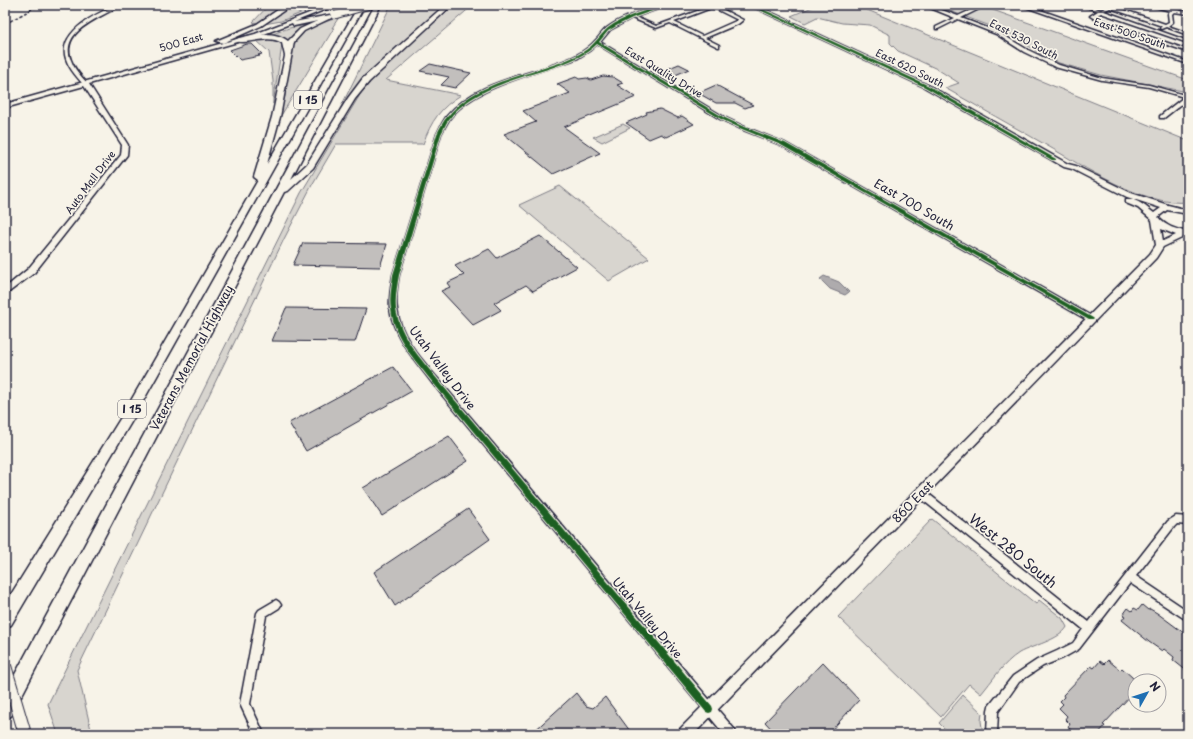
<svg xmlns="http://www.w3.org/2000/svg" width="1193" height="739" font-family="'Playpen Sans',sans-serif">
<rect width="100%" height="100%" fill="#f7f3e8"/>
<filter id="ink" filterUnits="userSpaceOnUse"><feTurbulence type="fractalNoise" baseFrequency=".025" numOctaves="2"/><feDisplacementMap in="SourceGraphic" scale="8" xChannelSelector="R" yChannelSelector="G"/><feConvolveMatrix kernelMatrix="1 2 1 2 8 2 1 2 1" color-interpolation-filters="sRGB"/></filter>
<g filter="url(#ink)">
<g fill="#d8d5cf" stroke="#7d7c85">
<path d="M269 5H285L257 23 253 22Z"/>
<path d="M291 5 318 6 281 21 264 24Z"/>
<path d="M391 5H441L437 12 360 82 336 117Z"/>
<path d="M452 5H473L386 80 461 95C441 107 431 121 423 144H336L312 185 284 239 77 670 92 734H58L48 704 301 193 361 93 374 78Z"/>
<path d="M817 5H855L1188 141V202C1144 207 1083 166 1046 145 1012 126 979 107 945 88L959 83 937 69 898 51 890 43V35L870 25 842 23 817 17 805 23 791 16Z"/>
<path d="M934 5H979L1188 80V92L1101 75 1059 63 1042 55 1009 33Z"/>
<path d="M339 17 332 28H334L279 119 285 96 291 53 295 39 306 29Z"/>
<path d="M306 25 294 33 288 41 270 35 289 28Z"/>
<path d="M267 38 278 41 282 45 273 104V81L269 52 256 40Z"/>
<path d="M623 124 630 128 602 142 593 137Z"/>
<path d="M560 186 649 258 609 281 519 205Z"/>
<path d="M932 519 1036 604 1039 600 1062 618 1067 627C1060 640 1031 646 1019 653 1003 663 992 681 981 694L969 684 941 717 838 617Z"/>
<path d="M963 695 982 713 981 721 983 734H950L939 723Z"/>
</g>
<path fill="#aeabad" stroke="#76747f" d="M824 276 839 282 849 292 845 295 830 289 820 279Z"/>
<g fill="#c2bfbd" stroke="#22223b">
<path d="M247 44H252L262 54 258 55 260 56 240 60 230 50Z"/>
<path d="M430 64 457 70 471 73 455 88 441 85 449 77 420 71Z"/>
<path d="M679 64 689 69 671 77 662 71Z"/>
<path d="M603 76 613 77 623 83 617 85 636 97 564 127 600 153 553 174 504 134 536 122 523 111 570 93 557 84 576 77 579 79 587 78 591 80Z"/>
<path d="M716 85 753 105 745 108 735 103H716L698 93Z"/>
<path d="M660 109 678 118 682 116 694 124 666 137 661 134 649 139 626 123 647 114 646 112Z"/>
<path d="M540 236 577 267 533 291 526 285 494 303 501 310 473 325 441 291 450 287 447 283 464 275 455 266 489 249 497 258Z"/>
<path d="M303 243 387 244 380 267 293 265Z"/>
<path d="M286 308 366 309 355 342 272 341Z"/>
<path d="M393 367 412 391 306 451 289 423Z"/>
<path d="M449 436 468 461 382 516 363 488Z"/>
<path d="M468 509 490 539 395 606 374 572Z"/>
<path d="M1142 605 1148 610 1150 609 1157 613 1188 636V672L1173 660 1174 657 1164 649 1162 651 1149 642 1122 620 1125 616 1123 615 1128 608 1132 611 1134 608 1138 610Z"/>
<path d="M1108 660 1120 670 1122 668 1133 678 1135 691 1103 725 1105 726 1098 734H1075L1068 727 1070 724 1065 719 1067 716 1059 708 1063 704 1060 701 1064 697 1063 695 1091 666 1094 668 1100 661 1104 664Z"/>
<path d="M823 662 859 700 828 734H776L765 722Z"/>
<path d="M576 693 586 706 593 708 605 697 630 731 627 734H531Z"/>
</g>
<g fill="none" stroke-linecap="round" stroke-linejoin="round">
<defs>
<g id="minor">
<path d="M116 5H121C103 17 59 30 71 60 74 69 81 76 87 83L83 84C76 76 67 66 65 55 61 30 98 13 116 5Z"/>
<path d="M663 5H669L635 17 656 26 711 6 718 7 743 20 738 24 705 38 719 45V47H718L670 23 656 28 632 18 610 30 600 42 724 117 745 127 785 143 1093 317 1094 319 1093 321H1089L781 145 741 129 720 119 597 44 589 51 578 58C540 73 476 85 450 118 447 122 444 129 441 134L399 275C397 286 395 298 397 309 400 337 421 359 439 380L735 730 736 734H724L433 384C416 361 394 339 390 309 389 298 391 286 393 275L437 134C440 128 443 121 447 116 479 78 533 76 575 56 583 52 591 46 597 39 600 36 603 31 607 28 623 16 644 11 663 5ZM711 8 716 9 738 20 702 36 674 22Z"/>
<path d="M923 5H928L958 16 982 5H987L961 18 998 32 1028 50 1059 65 1102 78 1149 85 1188 96V99L1164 118H1160V116L1184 97 1149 87 1102 80 1055 67 1024 52 996 34 958 19 938 29H936V27L955 18Z"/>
<path d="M1020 5H1026L1188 62V64Z"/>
<path d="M1081 5H1087L1101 10 1110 5H1115L1113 6 1165 24 1169 22 1168 14 1170 11 1148 5C1161 5 1175 10 1188 12V14L1174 12 1172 14 1173 22 1168 26 1188 33V35L1166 27 1161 29 1160 28 1162 26 1110 8 1104 11 1188 41V43L1101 13 1095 16 1102 20 1188 50V52L1100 22 1090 16 1098 11Z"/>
<path d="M1183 5H1188V7Z"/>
<path d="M922 490 925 491 1089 622 1168 521 1176 516 1188 517V525L1177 524 1174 527 1136 576 1188 611V621L1130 583 1079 649 1063 658 1043 666 1019 682 998 712 997 734H987L988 710 989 706 1013 676 1037 660 1057 651 1073 643 1083 629 919 497 918 494 919 491Z"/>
<path d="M276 600 279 602 281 605 279 608 266 616 250 704 264 734H254L240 704 257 613 259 610Z"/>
</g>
<g id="tertiary">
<path d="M330 5 334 6 294 22 330 15 332 16V18L294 26 292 23 259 36 89 84 128 145 127 155 34 273 5 295V288L28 269 121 155 122 145 84 86 5 108V104L255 34Z"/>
<path d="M749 5H755L928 85 1068 164 1076 166 1131 193 1168 205 1188 210V214L1167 210 1158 217C1166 227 1176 229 1188 232V235L1163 247 1156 258 694 734H678L680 729 1150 254 1156 245 1152 220 1138 208 1126 203V199C1137 198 1146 207 1154 213L1161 208 1127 197 1072 169 1064 167 924 87ZM1161 229 1176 235 1163 241Z"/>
</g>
<g id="motorway">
<path d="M285 5H292L261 26 223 43 216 41 257 24Z"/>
<path d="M318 5H335V6L332 8Z"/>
<path d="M359 5H365L133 419 11 625 5 627V604L125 411 258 180 254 177 272 117 285 56 282 43C267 33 244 47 235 40L239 38C255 35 274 30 288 41L300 29 328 16 333 17 304 31 294 42 280 117 267 164Z"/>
<path d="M375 5H381L291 179 307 164 348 98 363 78 445 5H452L369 82 355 99 313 168 288 191 284 192 11 716 5 719V693Z"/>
</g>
</defs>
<use href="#minor" stroke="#22223b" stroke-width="3"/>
<use href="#tertiary" stroke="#22223b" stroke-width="3"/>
<use href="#motorway" stroke="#22223b" stroke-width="3"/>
<use href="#minor" fill="#f7f3e8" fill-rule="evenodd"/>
<use href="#tertiary" fill="#f7f3e8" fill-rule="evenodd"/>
<use href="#motorway" fill="#f7f3e8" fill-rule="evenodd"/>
<path stroke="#22223b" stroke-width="1.5" stroke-dasharray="3.5 2" stroke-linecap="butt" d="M5 24 39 5"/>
<defs>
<path id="tertiary-bridge" d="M5 666 25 734"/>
<path id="primary-bridge" d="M335 15 370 5"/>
</defs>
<use href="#tertiary-bridge" stroke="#22223b" stroke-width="14" stroke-linecap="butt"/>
<use href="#primary-bridge" stroke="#22223b" stroke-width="9" stroke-linecap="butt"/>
<use href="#tertiary-bridge" stroke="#f7f3e8" stroke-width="12"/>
<use href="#primary-bridge" stroke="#f7f3e8" stroke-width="7"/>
<defs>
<g id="cycleway">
<path d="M664 5H669L632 18 618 25 608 31 599 42 723 117 744 127 785 143 1093 318 1094 319 1093 320H1089L781 145 742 129 721 119 597 44C585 56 568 62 551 68 519 78 471 90 450 118 446 122 444 129 441 134L399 275C397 286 395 298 396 309 400 337 421 359 438 380L712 706 713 709 712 712 709 713 706 712 434 384C416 361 394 339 391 309 389 298 392 286 393 275L437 134C440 128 443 121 448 116 480 78 534 76 576 56 583 52 590 48 595 42 600 37 603 32 608 28 624 16 645 11 664 5Z"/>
<path d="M749 5H754L927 85 1056 159V160H1052L925 87Z"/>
</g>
</defs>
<use href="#cycleway" stroke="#f7f3e8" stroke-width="2"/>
<use href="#cycleway" fill="#1b5e20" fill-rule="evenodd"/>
</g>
</g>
<g text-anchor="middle" stroke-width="3.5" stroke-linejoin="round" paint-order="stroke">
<g font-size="10" fill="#22223b" stroke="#f7f3e8">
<text transform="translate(1130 33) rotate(19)" y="4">East 500 South</text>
<text transform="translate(1024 39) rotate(27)" y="4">East 530 South</text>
<text transform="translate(181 42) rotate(-16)" y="4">500 East</text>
<text transform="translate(910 68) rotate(26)" y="4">East 620 South</text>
<text transform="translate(664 72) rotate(31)" y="4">East Quality Drive</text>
<text transform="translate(90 182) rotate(-53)" y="4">Auto Mall Drive</text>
</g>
<g fill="#f7f3e8" stroke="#62616f" stroke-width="1">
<rect x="294" y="91" width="28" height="18" rx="3"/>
<rect x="118" y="400" width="28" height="18" rx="3"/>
</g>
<g font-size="11" font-weight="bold" fill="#22223b">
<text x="308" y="104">I 15</text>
<text x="132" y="413">I 15</text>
</g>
<g font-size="12" fill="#22223b" stroke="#f7f3e8">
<text transform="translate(914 205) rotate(30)" y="4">East 700 South</text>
<text transform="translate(192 358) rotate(-62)" y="4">Veterans Memorial Highway</text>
<text transform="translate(442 368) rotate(53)" y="4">Utah Valley Drive</text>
<text transform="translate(913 502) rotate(-46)" y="4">860 East</text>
<text transform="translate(647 618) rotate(50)" y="4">Utah Valley Drive</text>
</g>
<g font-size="14" fill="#22223b" stroke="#f7f3e8">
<text transform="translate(1013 551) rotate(39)" y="5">West 280 South</text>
</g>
</g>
<rect width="1193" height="739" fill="none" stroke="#f7f3e8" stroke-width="20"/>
<rect x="10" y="10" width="1173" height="719" fill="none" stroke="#22223b" stroke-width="1.5" filter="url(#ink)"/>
<g transform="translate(1147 693) rotate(51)"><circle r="19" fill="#f7f3e8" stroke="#a29fa3"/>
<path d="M0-3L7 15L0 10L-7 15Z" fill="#1f6fb2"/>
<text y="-6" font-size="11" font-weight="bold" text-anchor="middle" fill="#22223b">N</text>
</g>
</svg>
